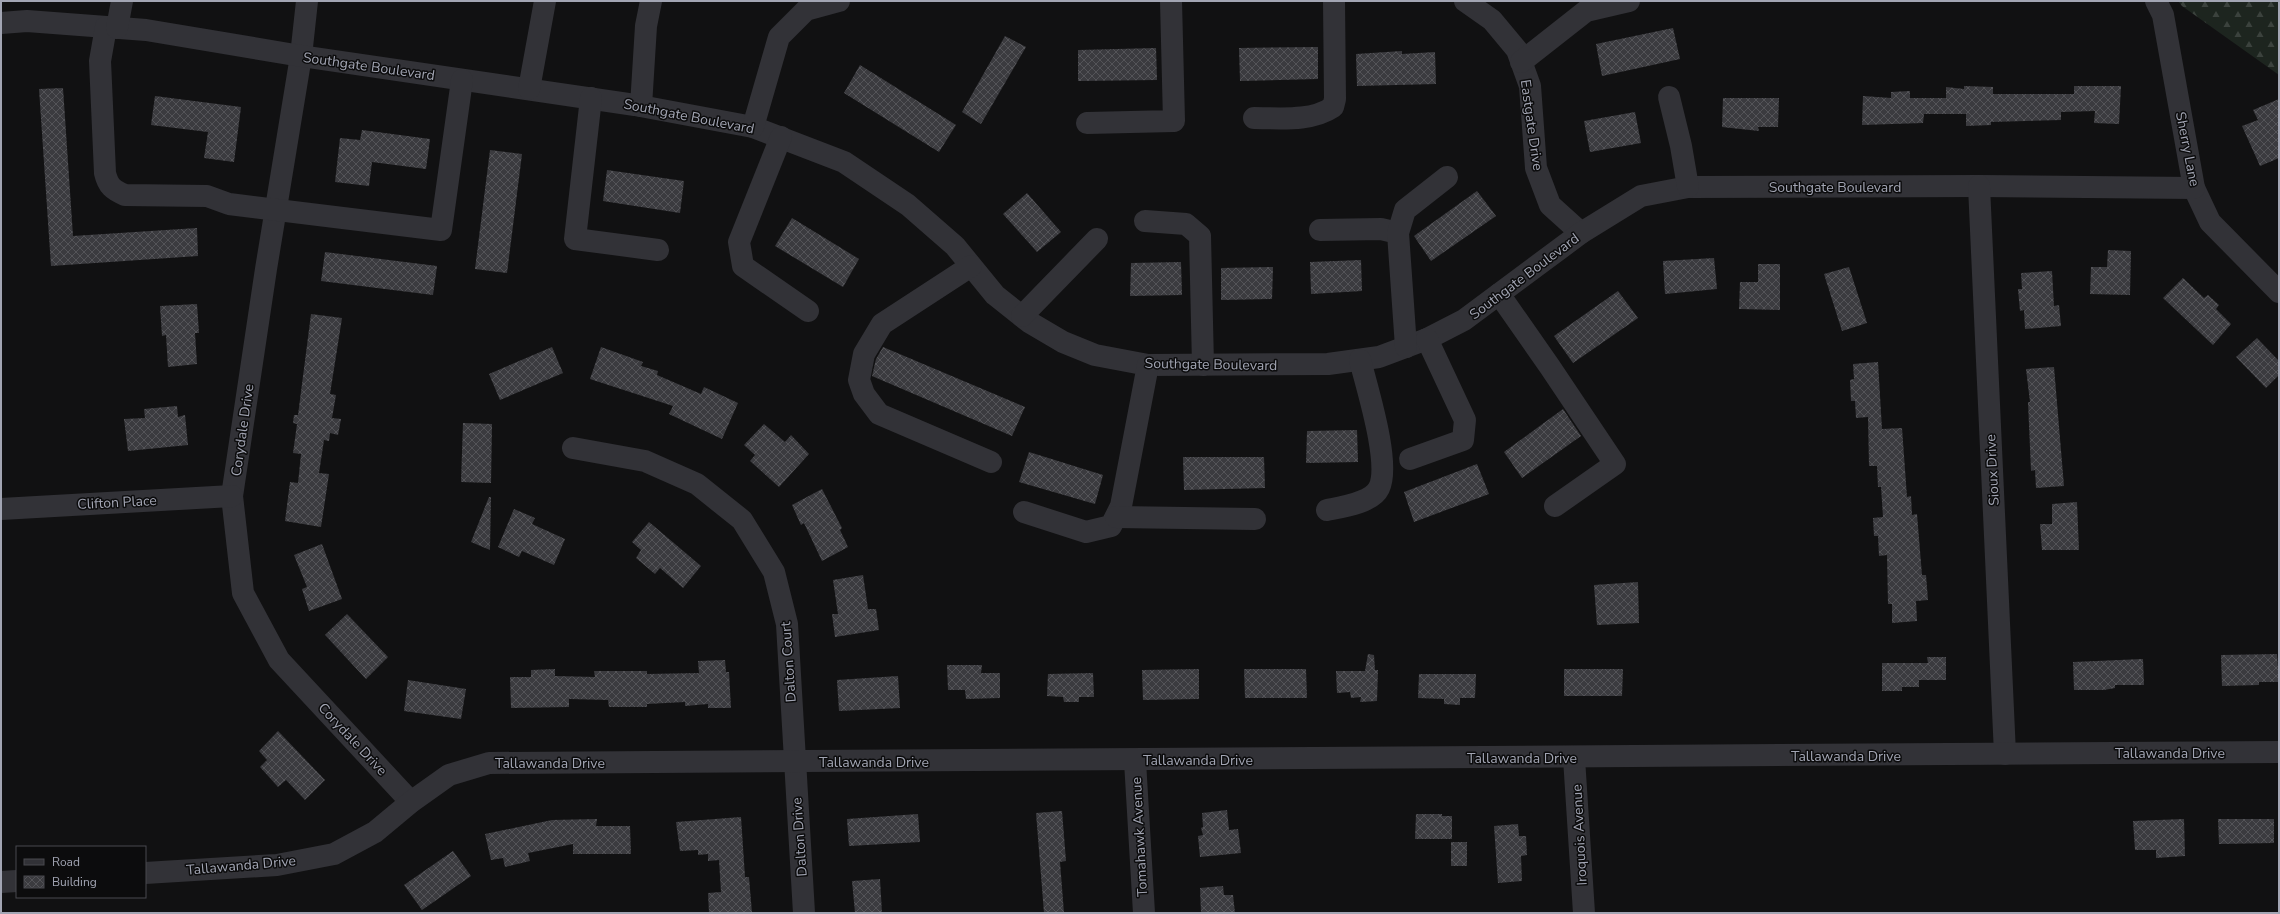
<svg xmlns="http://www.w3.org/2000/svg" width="2280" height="914" font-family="'Nunito Sans',sans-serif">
<defs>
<pattern id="forest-firs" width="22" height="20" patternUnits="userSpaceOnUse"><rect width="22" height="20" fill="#1d251f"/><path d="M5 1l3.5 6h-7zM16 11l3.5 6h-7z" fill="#3b423d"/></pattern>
<pattern id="building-cross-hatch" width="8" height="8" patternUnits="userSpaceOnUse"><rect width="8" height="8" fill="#3b3b3f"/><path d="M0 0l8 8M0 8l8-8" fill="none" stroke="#545458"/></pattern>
</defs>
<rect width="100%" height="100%" fill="#111112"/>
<path fill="url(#forest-firs)" d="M2178 1H2279V75L2182 6Z"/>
<g fill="url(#building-cross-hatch)">
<path d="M1673 28 1680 59 1602 76 1596 44Z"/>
<path d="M1005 36 1026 47 981 124 962 112Z"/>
<path d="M1318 47V79L1240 81 1239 48Z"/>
<path d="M1156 48 1157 80 1078 81V50Z"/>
<path d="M1402 51V54L1435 52 1436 84 1357 86 1356 54Z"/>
<path d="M860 65 956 125 939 152 844 93Z"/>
<path d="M1964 86 1993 87V94H2074V86H2121L2119 124 2094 123 2095 111 2061 112V120L1991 122V125L1966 126V114H1924L1923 123 1862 125 1863 96 1891 98V92L1910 91V98H1946V87L1964 89Z"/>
<path d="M63 88 73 236 197 228 198 256 51 266 39 89Z"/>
<path d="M155 96 241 107 234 162 204 158 208 132 151 125Z"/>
<path d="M1723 98H1779L1778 127H1758L1759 131 1722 127Z"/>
<path d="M2279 99V158L2260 166 2242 126 2258 120 2253 110Z"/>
<path d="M1635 112 1641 143 1590 152 1584 121Z"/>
<path d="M362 130 430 139 426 169 372 162 369 186 335 182 340 138 360 140Z"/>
<path d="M490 150 522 154 507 273 475 269Z"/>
<path d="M607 170 684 181 680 213 603 201Z"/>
<path d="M1477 191 1496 216 1431 261 1414 236Z"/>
<path d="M1027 193 1061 232 1037 252 1003 214Z"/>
<path d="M792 218 859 259 843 287 775 246Z"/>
<path d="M2108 250 2131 251 2130 295 2090 294 2091 267H2107Z"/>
<path d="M325 252 437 266 433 295 321 281Z"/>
<path d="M1714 258 1717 289 1665 294 1663 261Z"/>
<path d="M1361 260 1362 291 1311 294 1310 262Z"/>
<path d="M1181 262 1182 295 1130 296 1131 263Z"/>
<path d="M1758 264H1780V310L1739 309 1740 282H1758Z"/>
<path d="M1273 267 1272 299 1221 300V268Z"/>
<path d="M1849 267 1867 323 1842 331 1824 274Z"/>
<path d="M2052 271 2054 306 2059 305 2061 326 2025 329 2024 310 2020 311 2018 289H2022L2021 273Z"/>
<path d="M2183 278 2204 298 2208 295 2219 305 2216 309 2231 324 2213 345 2163 298Z"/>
<path d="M1618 291 1638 318 1573 363 1554 336Z"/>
<path d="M197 304 199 333H195L197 364 168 367 166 335 162 336 160 306Z"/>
<path d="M311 314 342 318 330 394 336 395 332 418 341 419 338 435 330 433 329 441 324 440 319 473 329 474 321 527 285 521 290 482 298 483 301 454 293 453 297 424 293 423 294 415H298Z"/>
<path d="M2257 338 2279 361V375L2266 388 2236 357Z"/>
<path d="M552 347 563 373 500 400 489 374Z"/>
<path d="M601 347 643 362 641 366 658 371 657 375 701 394 704 387 738 403 722 439 669 414 673 406 590 379Z"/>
<path d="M883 347 1025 407 1012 436 872 376 876 359Z"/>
<path d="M1878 362 1882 429 1902 428 1907 497 1911 496 1912 515 1917 514 1922 575H1926L1928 600 1916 601 1917 621 1892 623V604H1888L1887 555 1879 556 1878 536H1874L1873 518 1883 517 1881 487H1878L1877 466H1869L1868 417 1856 418 1855 401H1851L1850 380 1854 379 1853 364Z"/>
<path d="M2054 367 2064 486 2036 488 2035 470 2031 471 2028 402H2030L2026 369Z"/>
<path d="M177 406 178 417 185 415 188 445 128 451 124 419 145 418 144 409Z"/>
<path d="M1563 409 1581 436 1522 478 1504 452Z"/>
<path d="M463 423 492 424 491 483 461 482Z"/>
<path d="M764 424 785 442 791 435 809 454 779 487 750 461 755 455 744 445Z"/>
<path d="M1357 430 1358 462 1306 463 1307 431Z"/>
<path d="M1029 452 1103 475 1095 504 1019 482Z"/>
<path d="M1183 457H1264L1265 488 1184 490Z"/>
<path d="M1477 464 1489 494 1414 522 1404 492Z"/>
<path d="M822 489 842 528 840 530 848 547 822 561 804 523 801 525 792 505Z"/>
<path d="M489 497H491L490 550 471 542Z"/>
<path d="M2077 502 2079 550H2042L2040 524H2052V504Z"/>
<path d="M514 509 535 518 532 524 565 539 554 565 522 551 519 557 498 547Z"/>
<path d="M649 522 701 566 683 588 660 568 655 574 636 558 641 550 632 542Z"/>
<path d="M322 544 342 599 309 611 302 589 307 587 294 555Z"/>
<path d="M863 575 868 609H876L879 630 835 637 832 614H838L833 580Z"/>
<path d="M1638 582 1639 623 1597 625 1594 585Z"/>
<path d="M347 614 388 657 366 679 325 635Z"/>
<path d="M1368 654 1374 655 1375 670H1378L1377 701 1360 702 1361 697 1351 698 1350 692 1337 693 1336 671H1365Z"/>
<path d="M2277 654 2279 682H2259V685L2222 686 2221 655Z"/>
<path d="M1927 657H1946V680H1919V687H1902V691H1882V663H1928Z"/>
<path d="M2143 659 2144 685H2115V688L2104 690H2074L2073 662Z"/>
<path d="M725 660 726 672H729L731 708H708V704L685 706V702L647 704V707H609L608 700 569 699V707L511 708 510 677H531V670L555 669V676L595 677 594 671H647V674L699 673 698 661Z"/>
<path d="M947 665H982L981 673H1000V698L966 699 965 690H948Z"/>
<path d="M1199 669V699L1143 700 1142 670Z"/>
<path d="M1244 669H1306L1307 698H1245Z"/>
<path d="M1564 669H1623L1622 696H1564Z"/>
<path d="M1093 673 1094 697H1079V702H1064L1063 697 1047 696 1048 674Z"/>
<path d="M1419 674H1476L1475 698H1460V705L1444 704V699L1418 698Z"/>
<path d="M898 676 900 708 839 711 837 680Z"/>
<path d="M408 680 466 689 461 719 404 711Z"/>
<path d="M278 731 325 780 305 800 286 780 278 787 260 767 267 760 259 751Z"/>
<path d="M1227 810 1229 830 1238 829 1241 853 1200 857 1198 836 1203 835 1201 828 1203 827 1202 813Z"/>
<path d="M1062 811 1066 861 1060 862 1064 913H1044L1036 813Z"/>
<path d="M918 814 920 842 849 846 847 819Z"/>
<path d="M1416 814H1442V816H1452V839H1415Z"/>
<path d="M741 817 745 877H749L752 913H709L708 893 721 892 719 860 708 861V854L698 855V850L680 851 676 822Z"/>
<path d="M597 819 596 826H630L631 854H573V844L528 853 530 861 505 867 503 858 491 860 485 834 552 820Z"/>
<path d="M2184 819 2185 856 2156 858V850H2135L2133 821Z"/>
<path d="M2218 819H2274V843L2219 844Z"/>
<path d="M1518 824 1519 836H1526L1527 855 1521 856 1522 881 1498 883 1494 826Z"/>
<rect x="1451" y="842" width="16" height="24"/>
<path d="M453 851 471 876 422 910 404 885Z"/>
<path d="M880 879 882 913H855L852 881Z"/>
<path d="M1223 886 1224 895H1233L1235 913H1201L1200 888Z"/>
</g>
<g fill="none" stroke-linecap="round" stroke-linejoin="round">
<g stroke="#323237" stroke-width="22">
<path d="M307 1 301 56 266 269 232 496 243 593 279 660 411 802"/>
<path d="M1465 1 1492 20 1517 50 1530 86 1536 168 1550 205 1581 233"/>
<path d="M2156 1 2163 15 2194 188 2210 222 2279 292"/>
<path d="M1 23 27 21 146 30 301 56 635 105 753 127 844 162 908 205 955 246 995 295 1029 322 1063 342 1095 355 1148 365 1328 364 1379 357 1427 339 1464 320 1581 233 1641 196 1688 187 1979 186 2194 188"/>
<path d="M106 27 100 61 105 173C108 186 113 190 125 195L207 196 229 204 441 230 462 80"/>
<path d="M117 28 122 1"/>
<path d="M1521 62 1586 11 1629 1"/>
<path d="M529 89 545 1"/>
<path d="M1669 97 1681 146 1688 187"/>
<path d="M591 98 575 239 658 250"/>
<path d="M641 106 646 26 651 1"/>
<path d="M1254 118C1279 118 1311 122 1333 107L1335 99 1334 1"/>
<path d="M1087 123 1174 121 1171 1"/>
<path d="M753 127 779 37 806 10 839 1"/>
<path d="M781 137 739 242 743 266 808 311"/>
<path d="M1979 186 2005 754"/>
<path d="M1145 221 1186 224 1200 236 1203 365"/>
<path d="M1320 230 1381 229 1398 233"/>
<path d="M971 266 882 324 864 354 859 380 864 394 879 414 991 462"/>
<path d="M1499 294 1550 367 1615 464 1555 506"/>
<path d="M1022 316 1097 239"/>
<path d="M1406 347 1398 233 1405 210 1447 177"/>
<path d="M573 448 645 461 697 484 742 520 774 572 787 624 804 913"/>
<path d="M1410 459 1463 440 1465 420 1427 339"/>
<path d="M1 509 232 496"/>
<path d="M1327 510C1342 507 1372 503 1379 488 1391 464 1367 388 1360 360"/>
<path d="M1024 512 1086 532 1111 526 1121 506 1148 365"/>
<path d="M1116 517 1255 519"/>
<path d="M1574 758 1584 913"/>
<path d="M1135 761 1144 913"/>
<path d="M145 873 277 865 334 854 375 832 411 802 449 775 489 763 2279 752"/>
<path d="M1 882 17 881"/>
</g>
</g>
<g text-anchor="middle" stroke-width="3" stroke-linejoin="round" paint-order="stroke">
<g font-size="14" fill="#a2a5b3" stroke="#0c0c0d">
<text transform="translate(369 66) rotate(8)" y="5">Southgate Boulevard</text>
<text transform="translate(689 116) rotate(11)" y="5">Southgate Boulevard</text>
<text transform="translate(1532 125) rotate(82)" y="5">Eastgate Drive</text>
<text transform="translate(2188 149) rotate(79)" y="5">Sherry Lane</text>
<text x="1835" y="192">Southgate Boulevard</text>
<text transform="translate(1524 276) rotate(-37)" y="5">Southgate Boulevard</text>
<text transform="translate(1211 364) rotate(1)" y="5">Southgate Boulevard</text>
<text transform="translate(242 430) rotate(-82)" y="5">Corydale Drive</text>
<text transform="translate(1992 470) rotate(-93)" y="5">Sioux Drive</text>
<text transform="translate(117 502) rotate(-3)" y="5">Clifton Place</text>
<text transform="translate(788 662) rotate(-94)" y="5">Dalton Court</text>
<text transform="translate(353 739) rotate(47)" y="5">Corydale Drive</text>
<text x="2170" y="758">Tallawanda Drive</text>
<text x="1846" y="761">Tallawanda Drive</text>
<text x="1522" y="763">Tallawanda Drive</text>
<text x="1198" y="765">Tallawanda Drive</text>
<text x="874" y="767">Tallawanda Drive</text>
<text x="550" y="768">Tallawanda Drive</text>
<text transform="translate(1579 835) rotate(-93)" y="5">Iroquois Avenue</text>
<text transform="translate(799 837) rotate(-94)" y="5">Dalton Drive</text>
<text transform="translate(1139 837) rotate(-93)" y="5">Tomahawk Avenue</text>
<text transform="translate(241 865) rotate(-5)" y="5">Tallawanda Drive</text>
</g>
</g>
<rect width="2280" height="914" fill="none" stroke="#a2a5b3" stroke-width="4"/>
<rect x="16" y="846" width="130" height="52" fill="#0c0c0d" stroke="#48494f"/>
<rect x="24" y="859" width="20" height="6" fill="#323237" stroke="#48494f"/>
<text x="52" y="866" font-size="12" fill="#a2a5b3">Road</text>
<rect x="24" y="876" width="20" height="12" fill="url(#building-cross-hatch)" stroke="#48494f"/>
<text x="52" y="886" font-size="12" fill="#a2a5b3">Building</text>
</svg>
